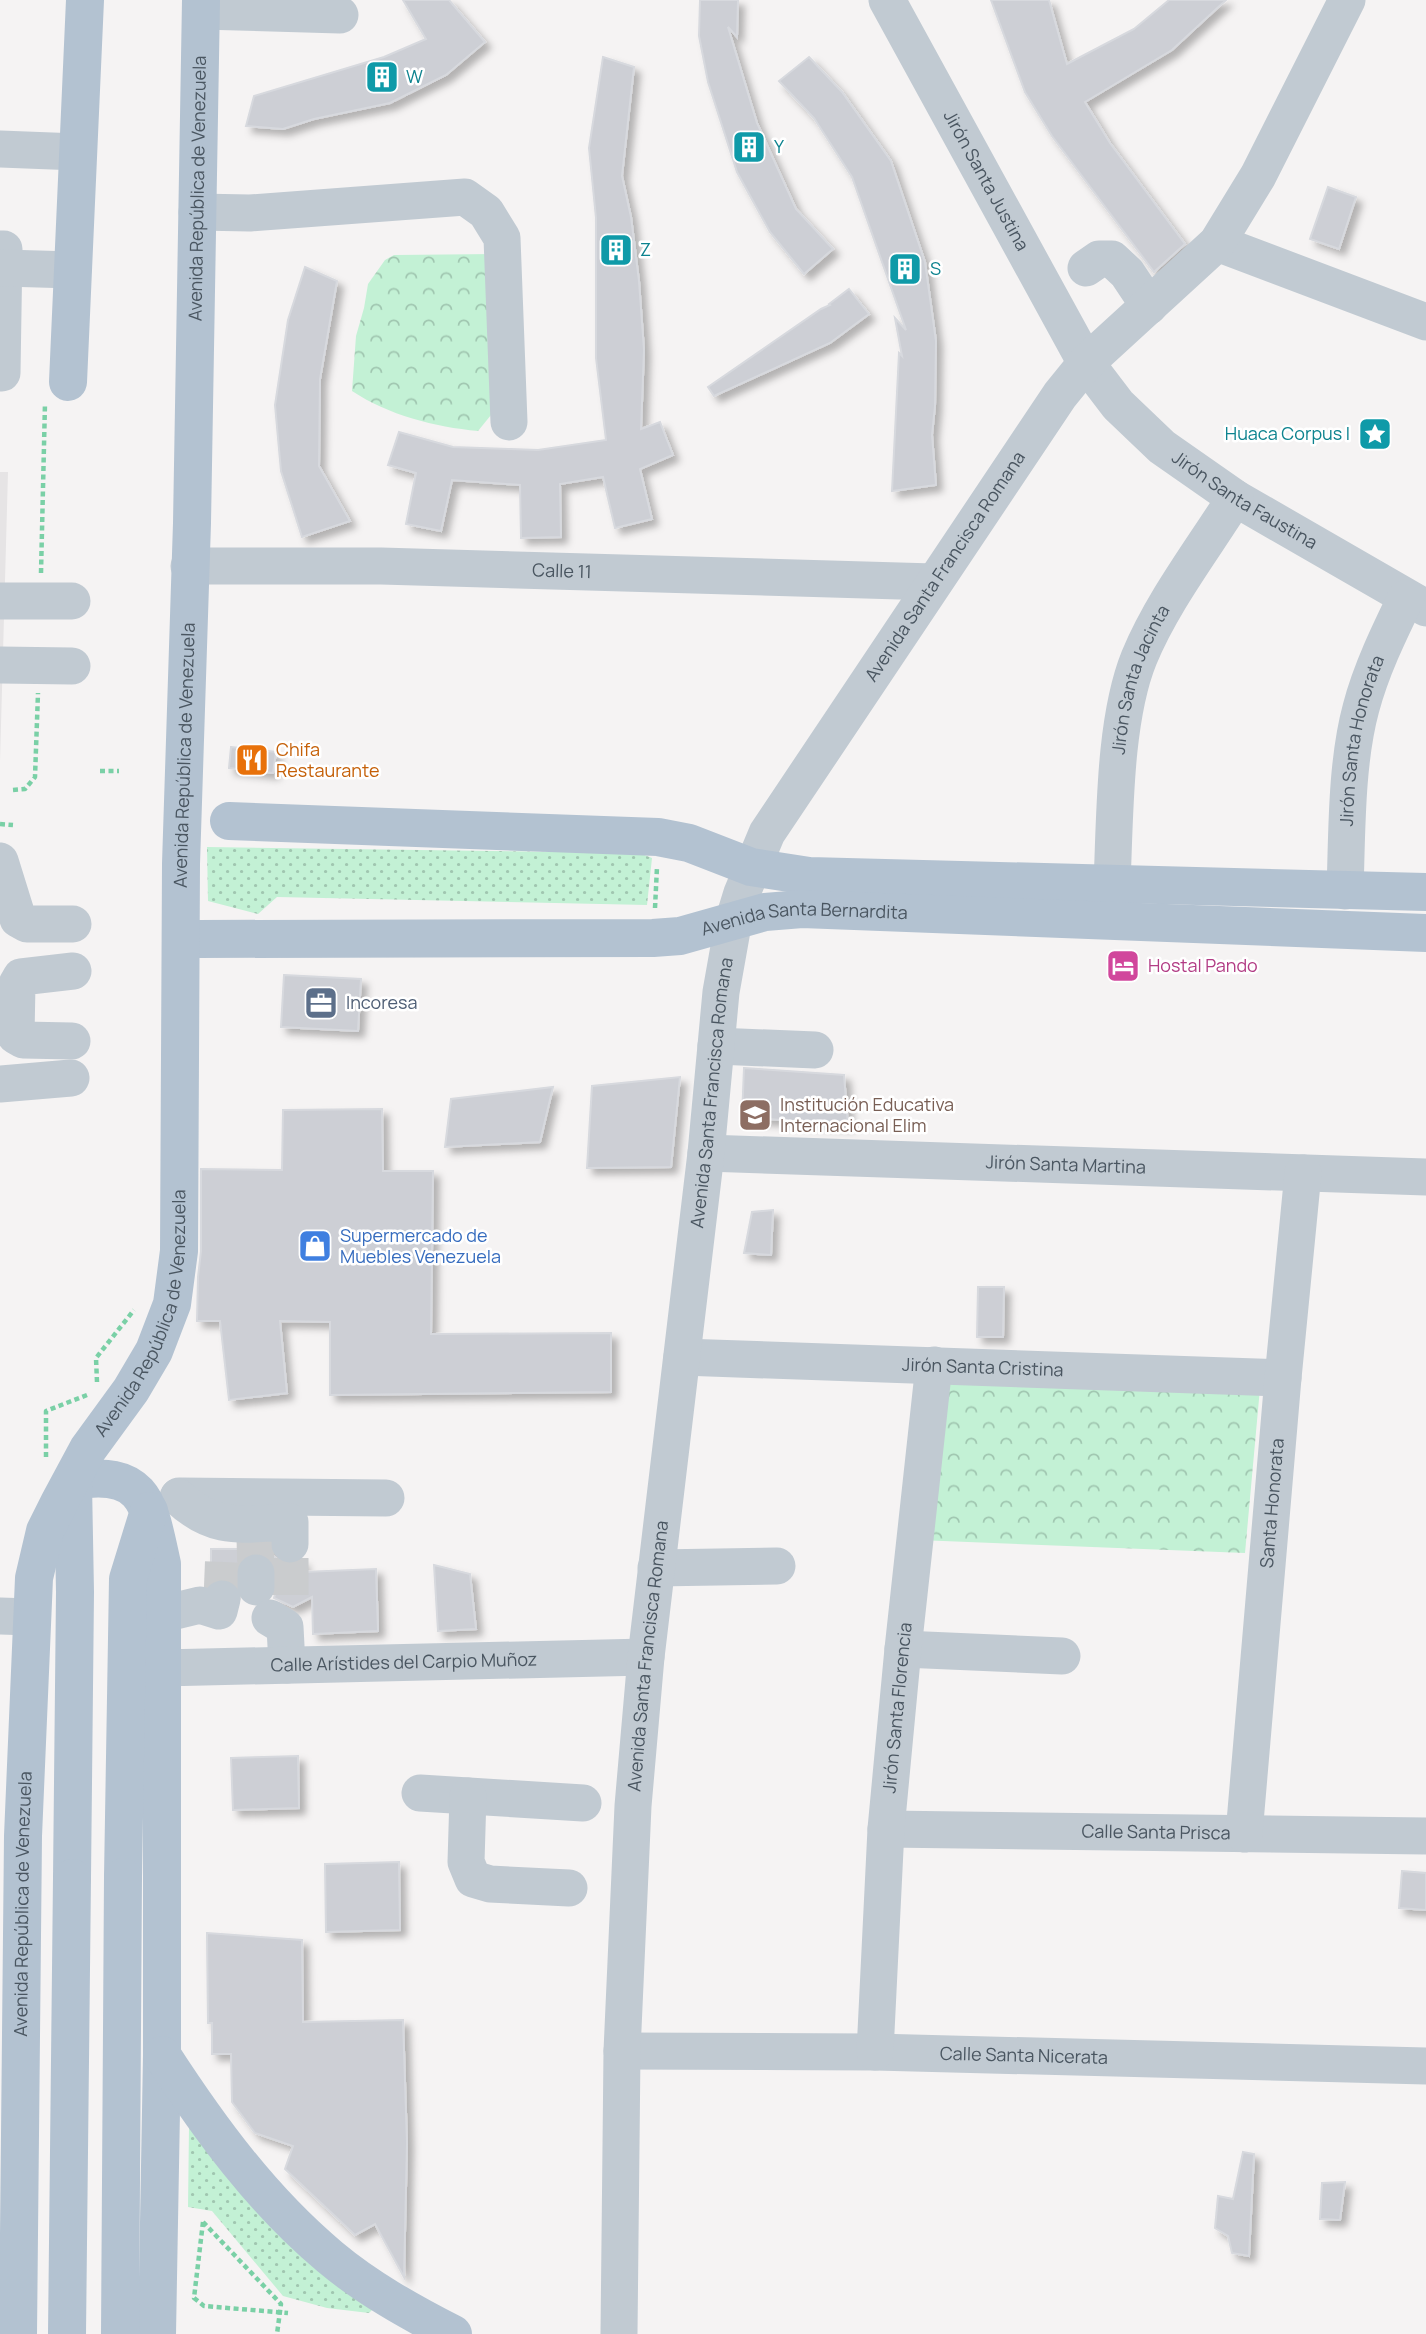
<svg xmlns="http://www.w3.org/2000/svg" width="1426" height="2334" font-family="Manrope,sans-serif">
<defs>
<pattern id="grass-dots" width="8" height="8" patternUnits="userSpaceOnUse" patternTransform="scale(1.75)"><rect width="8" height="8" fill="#c3f1d5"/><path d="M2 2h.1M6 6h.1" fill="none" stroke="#a0c6b0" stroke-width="1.8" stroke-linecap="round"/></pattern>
<pattern id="forest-crowns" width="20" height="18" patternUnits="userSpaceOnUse" patternTransform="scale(1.75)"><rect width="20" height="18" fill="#c3f1d5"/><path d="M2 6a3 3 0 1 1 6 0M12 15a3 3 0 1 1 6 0" fill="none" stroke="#a0c6b0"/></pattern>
<filter id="shadow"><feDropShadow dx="6" dy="6" stdDeviation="3.5" flood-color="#0004"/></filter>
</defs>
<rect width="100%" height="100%" fill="#f5f3f3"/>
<path fill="#e6e4e5" d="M0 472H8L0 762Z"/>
<g fill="url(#grass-dots)">
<path d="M207 847 639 853 652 858 647 905 277 897 258 914 208 901Z"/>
<path d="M189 2127 373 2309 369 2313 327 2308 283 2296 212 2211 188 2207Z"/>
</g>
<g fill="url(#forest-crowns)">
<path d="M496 254 491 415 478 431C435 427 388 415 352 391L356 336 364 308 368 284 385 260 394 255Z"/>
<path d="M940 1378 1260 1388 1245 1553 918 1540Z"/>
</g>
<g fill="#cdcfd5" stroke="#d7d9de" stroke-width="2" filter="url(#shadow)">
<path d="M403 0H449L485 42 446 75 390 103 314 119 283 129 246 126 254 96 384 57 426 39Z"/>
<path d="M700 0H738L737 37 728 27 757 123 796 209 833 249 804 274 770 232 737 172 708 82 699 36Z"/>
<path d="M991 0H1049L1067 64 1134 29 1169 0H1226L1172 50 1085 102 1110 143 1185 244 1154 272 1052 136 1025 92Z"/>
<path d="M603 57 634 67 622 176 631 217 639 281 644 350 641 429 660 422 673 455 640 469 652 519 615 528 603 477 560 484 561 537 521 538 520 485 452 480 441 531 406 524 416 473 388 465 399 432 453 447 538 450 606 440 596 358V218L589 148Z"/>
<path d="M809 57 842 92 891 161 925 262 936 341 935 406 932 435 936 485 892 491 899 353 902 356 895 318 906 330 852 177 814 118 779 81Z"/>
<path d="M1328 187 1356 197 1339 249 1310 239Z"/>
<path d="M305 267 337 281 320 379 319 466 350 521 302 537 281 471 275 405 288 320Z"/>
<path d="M849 289 869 314 830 343 714 396 708 387 821 309 830 305 829 304Z"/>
<path d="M231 747 276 752 273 773 229 768Z"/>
<path d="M284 975 361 979 358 1031 281 1027Z"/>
<path d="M744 1068 844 1075 848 1125 742 1117Z"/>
<path d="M680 1077 671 1167 587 1168 592 1086Z"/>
<path d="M553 1087 540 1142 445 1147 451 1099Z"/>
<path d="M382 1109 383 1171H433L431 1334 611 1333V1392L330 1395V1322L280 1321 287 1393 229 1400 220 1321H197L198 1277 201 1251V1169L282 1170 283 1110Z"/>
<path d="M773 1210 771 1255 744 1253 752 1212Z"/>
<path d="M978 1287H1004L1003 1337H977Z"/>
<path d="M269 1544 272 1555 280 1562 291 1565 303 1560V1572L376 1569 378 1631 313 1634 312 1597 293 1607 274 1598 277 1587V1572L274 1562 266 1555 255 1552 245 1555 238 1563 235 1583 226 1579H217L211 1582V1549H245V1545Z"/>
<path d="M434 1565 470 1574 476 1629 438 1631Z"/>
<path d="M298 1756 299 1808 233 1810 231 1758Z"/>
<path d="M399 1862 400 1930 326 1932 325 1864Z"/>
<path d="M1402 1871 1426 1873V1910L1399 1908Z"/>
<path d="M207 1933 302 1940 303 2022 403 2020 407 2143 404 2277 375 2224 355 2235 285 2169 293 2146 255 2133 232 2102 231 2054H212V2023H208Z"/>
<path d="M1243 2152 1254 2154 1249 2256 1232 2253 1228 2236 1215 2228 1218 2196 1233 2199Z"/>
<path d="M1345 2182 1340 2220 1320 2219 1322 2183Z"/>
</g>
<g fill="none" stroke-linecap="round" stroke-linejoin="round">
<g stroke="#caccce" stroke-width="37" stroke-dasharray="37 18" stroke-linecap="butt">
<path d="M255 1538 256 1573"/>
<path d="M290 1595V1544"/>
<path d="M222 1599 224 1549"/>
</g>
<g stroke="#7ad0a6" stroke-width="4.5" stroke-dasharray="5 3.5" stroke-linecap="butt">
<path d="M41 573 45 403"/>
<path d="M100 771H119"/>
<path d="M13 790 25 789 35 777 38 693"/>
<path d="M0 824 13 825"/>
<path d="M655 908 657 867"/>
<path d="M97 1382 96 1358 134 1310"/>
<path d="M46 1457V1411L87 1395"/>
<path d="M203 2222 194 2298 204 2306 288 2313"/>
</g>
<g stroke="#c1cad2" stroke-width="37">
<path id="s1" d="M887 0 1086 363 1118 405 1162 447 1235 498 1426 608"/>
<path d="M201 11 340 15"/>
<path d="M0 149 78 152"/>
<path d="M197 212 250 213 465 197 486 212 502 238 509 422"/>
<path d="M1217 243 1426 322"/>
<path d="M0 249H4L2 373H0"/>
<path d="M4 268 73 270"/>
<path d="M1086 268 1099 259H1112L1127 273 1149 306"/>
<path id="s2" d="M189 566H381L934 582"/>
<path d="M0 601H72"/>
<path d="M0 665 72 666"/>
<path d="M0 861 18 919 27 924H73"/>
<path id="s3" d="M1112 884C1115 817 1114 720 1139 658 1162 602 1203 549 1235 498"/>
<path id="s4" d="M1345 891C1347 833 1346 763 1361 708 1371 670 1389 633 1406 598"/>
<path d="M72 1041 23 1040 16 1036 17 984 21 977 73 971"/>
<path d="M716 1046 815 1050"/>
<path d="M0 1084 71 1078"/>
<path id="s5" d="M706 1153 1426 1177"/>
<path id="s6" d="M682 1357 1283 1378"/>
<path d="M179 1496 386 1498"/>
<path d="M178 1497C215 1532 242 1524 290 1522V1544"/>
<path d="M656 1568 777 1566"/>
<path d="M256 1573V1587"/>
<path d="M163 1614 200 1605 219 1611 222 1599"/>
<path d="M0 1616 31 1617"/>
<path d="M270 1618 285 1627 287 1665"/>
<path d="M903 1649 1062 1656"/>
<path id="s7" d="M162 1668 646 1657"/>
<path d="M420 1793 583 1803"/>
<path d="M468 1796 466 1862 473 1879 490 1884 569 1888"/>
<path id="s8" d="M886 1829 1426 1836"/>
<path id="s9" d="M1244 1834 1283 1378 1303 1173"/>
<path id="s10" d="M622 2051 875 2052 1426 2066"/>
<path id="s11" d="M875 2052 886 1829 903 1649 934 1365"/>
<path id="s12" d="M619 2334 622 2051 633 1806 646 1657 706 1153 721 992 734 919 742 893 767 833 1060 395 1086 363 1217 243 1258 176 1347 0"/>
</g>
<g stroke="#b3c2d1" stroke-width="38">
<path d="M68 382 85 0"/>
<path d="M229 821 658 837 689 843 751 867 809 876 1426 892"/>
<path id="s13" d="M182 937 198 939 653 938 680 936 765 912 802 909 1426 933"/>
<path d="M73 1481C147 1468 149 1506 162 1564V2055L157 2334"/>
<path d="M123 1877 128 1579 149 1511"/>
<path d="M72 1878 75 1592 73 1483"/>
<path d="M162 2055C210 2129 262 2200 330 2257 367 2288 410 2312 453 2334"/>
<path id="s14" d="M18 2334 23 1836 34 1578 45 1531 59 1503 88 1449 131 1390 154 1351 172 1304 179 1251 181 864 192 523 201 0"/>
</g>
<path stroke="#7ad0a6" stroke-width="4.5" stroke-dasharray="5 3.5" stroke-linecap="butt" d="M203 2222 281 2304 277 2334"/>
<g stroke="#b3c2d1" stroke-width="38">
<path d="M67 2334 72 1878"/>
<path d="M120 2334 123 1877"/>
</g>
</g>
<defs>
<symbol id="building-square" viewBox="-11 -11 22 22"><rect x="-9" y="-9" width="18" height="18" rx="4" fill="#0f9aa8" stroke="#fff"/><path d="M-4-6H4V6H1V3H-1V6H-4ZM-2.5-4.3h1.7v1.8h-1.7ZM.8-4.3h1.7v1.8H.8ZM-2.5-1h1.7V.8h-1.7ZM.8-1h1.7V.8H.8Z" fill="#fff"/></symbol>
<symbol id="sight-square" viewBox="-11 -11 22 22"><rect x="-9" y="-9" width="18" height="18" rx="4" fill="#0f9aa8" stroke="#fff"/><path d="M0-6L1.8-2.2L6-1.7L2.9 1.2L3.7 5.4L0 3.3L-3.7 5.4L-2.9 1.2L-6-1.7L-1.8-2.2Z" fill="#fff"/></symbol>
<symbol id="restaurant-square" viewBox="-11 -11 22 22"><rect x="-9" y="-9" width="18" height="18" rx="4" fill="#e8710a" stroke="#fff"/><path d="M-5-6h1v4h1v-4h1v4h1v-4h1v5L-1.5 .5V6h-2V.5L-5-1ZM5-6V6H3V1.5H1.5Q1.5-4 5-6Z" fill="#fff"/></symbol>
<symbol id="hotel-square" viewBox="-11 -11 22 22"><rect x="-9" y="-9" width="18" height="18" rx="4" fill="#d1479c" stroke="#fff"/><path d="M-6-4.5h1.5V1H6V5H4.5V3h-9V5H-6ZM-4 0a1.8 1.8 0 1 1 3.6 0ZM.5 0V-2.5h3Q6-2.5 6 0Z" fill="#fff"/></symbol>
<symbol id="office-square" viewBox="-11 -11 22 22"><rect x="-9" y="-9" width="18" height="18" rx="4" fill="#5c6f8a" stroke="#fff"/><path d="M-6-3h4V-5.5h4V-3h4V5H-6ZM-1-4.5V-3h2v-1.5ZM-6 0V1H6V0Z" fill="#fff"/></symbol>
<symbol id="school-square" viewBox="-11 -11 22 22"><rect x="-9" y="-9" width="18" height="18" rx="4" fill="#8d6e63" stroke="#fff"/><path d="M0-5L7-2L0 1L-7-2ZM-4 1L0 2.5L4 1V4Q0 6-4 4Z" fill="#fff"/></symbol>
<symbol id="shop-square" viewBox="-11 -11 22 22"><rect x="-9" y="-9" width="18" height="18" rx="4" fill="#3f7fe0" stroke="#fff"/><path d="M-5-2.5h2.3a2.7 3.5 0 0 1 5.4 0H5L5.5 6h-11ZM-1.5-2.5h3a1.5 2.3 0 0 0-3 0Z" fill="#fff"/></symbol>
</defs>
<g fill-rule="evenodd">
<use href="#building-square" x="363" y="58" width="38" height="38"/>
<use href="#building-square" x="730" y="128" width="38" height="38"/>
<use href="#building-square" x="597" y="231" width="38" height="38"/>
<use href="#building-square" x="886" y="250" width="38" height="38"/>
<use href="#sight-square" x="1356" y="415" width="38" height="38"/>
<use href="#restaurant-square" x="233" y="741" width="38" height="38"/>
<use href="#hotel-square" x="1104" y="947" width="38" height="38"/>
<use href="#office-square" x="302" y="984" width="38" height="38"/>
<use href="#school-square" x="736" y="1096" width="38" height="38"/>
<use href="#shop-square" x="296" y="1227" width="38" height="38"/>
</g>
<g text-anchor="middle" stroke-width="5" stroke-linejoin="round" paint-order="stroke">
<g font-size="18" fill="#0d838f" stroke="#fff" text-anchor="start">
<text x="406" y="83">W</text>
<text x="774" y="153">Y</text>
<text x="640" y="256">Z</text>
<text x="930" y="275">S</text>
<text x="1350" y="440" text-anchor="end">Huaca Corpus I</text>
</g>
<g font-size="18" fill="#4a5661" stroke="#fff">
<text dy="6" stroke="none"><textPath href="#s1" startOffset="206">Jirón Santa Justina</textPath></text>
<text dy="6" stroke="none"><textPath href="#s14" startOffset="2182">Avenida República de Venezuela</textPath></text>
<text dy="6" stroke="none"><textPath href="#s1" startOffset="626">Jirón Santa Faustina</textPath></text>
<text dy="6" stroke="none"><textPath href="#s12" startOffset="1834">Avenida Santa Francisca Romana</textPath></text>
<text dy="6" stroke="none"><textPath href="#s2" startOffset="373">Calle 11</textPath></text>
<text dy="6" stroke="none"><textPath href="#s3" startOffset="208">Jirón Santa Jacinta</textPath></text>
<text dy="6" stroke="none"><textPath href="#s4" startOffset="152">Jirón Santa Honorata</textPath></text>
<text dy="6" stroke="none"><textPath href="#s14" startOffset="1615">Avenida República de Venezuela</textPath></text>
<text dy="6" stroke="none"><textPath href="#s13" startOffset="625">Avenida Santa Bernardita</textPath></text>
<text dy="6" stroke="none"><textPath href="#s12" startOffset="1246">Avenida Santa Francisca Romana</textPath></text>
<text dy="6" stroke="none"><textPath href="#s5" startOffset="360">Jirón Santa Martina</textPath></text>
<text dy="6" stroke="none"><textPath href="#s14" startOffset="1048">Avenida República de Venezuela</textPath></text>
<text dy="6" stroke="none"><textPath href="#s6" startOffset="301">Jirón Santa Cristina</textPath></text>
<text dy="6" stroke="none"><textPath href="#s9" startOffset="332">Santa Honorata</textPath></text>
<text dy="6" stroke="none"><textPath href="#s12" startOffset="679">Avenida Santa Francisca Romana</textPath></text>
<text dy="6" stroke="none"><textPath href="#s7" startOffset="242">Calle Arístides del Carpio Muñoz</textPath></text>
<text dy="6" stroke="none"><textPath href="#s11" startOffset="345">Jirón Santa Florencia</textPath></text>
<text dy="6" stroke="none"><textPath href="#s8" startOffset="270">Calle Santa Prisca</textPath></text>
<text dy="6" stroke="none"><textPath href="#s14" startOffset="430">Avenida República de Venezuela</textPath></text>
<text dy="6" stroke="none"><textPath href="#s10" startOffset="402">Calle Santa Nicerata</textPath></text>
</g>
<g font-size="18" fill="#c56008" stroke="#fff" text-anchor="start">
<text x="276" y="756">Chifa<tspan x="276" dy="21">Restaurante</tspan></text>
</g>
<g font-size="18" fill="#b23c85" stroke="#fff" text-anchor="start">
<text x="1148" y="972">Hostal Pando</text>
</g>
<g font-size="18" fill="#4e5e75" stroke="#fff" text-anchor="start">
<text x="346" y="1009">Incoresa</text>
</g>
<g font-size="18" fill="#785e54" stroke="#fff" text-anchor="start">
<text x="780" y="1111">Institución Educativa<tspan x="780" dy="21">Internacional Elim</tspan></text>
</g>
<g font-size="18" fill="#366cbe" stroke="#fff" text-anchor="start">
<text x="340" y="1242">Supermercado de<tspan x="340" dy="21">Muebles Venezuela</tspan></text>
</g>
</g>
</svg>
